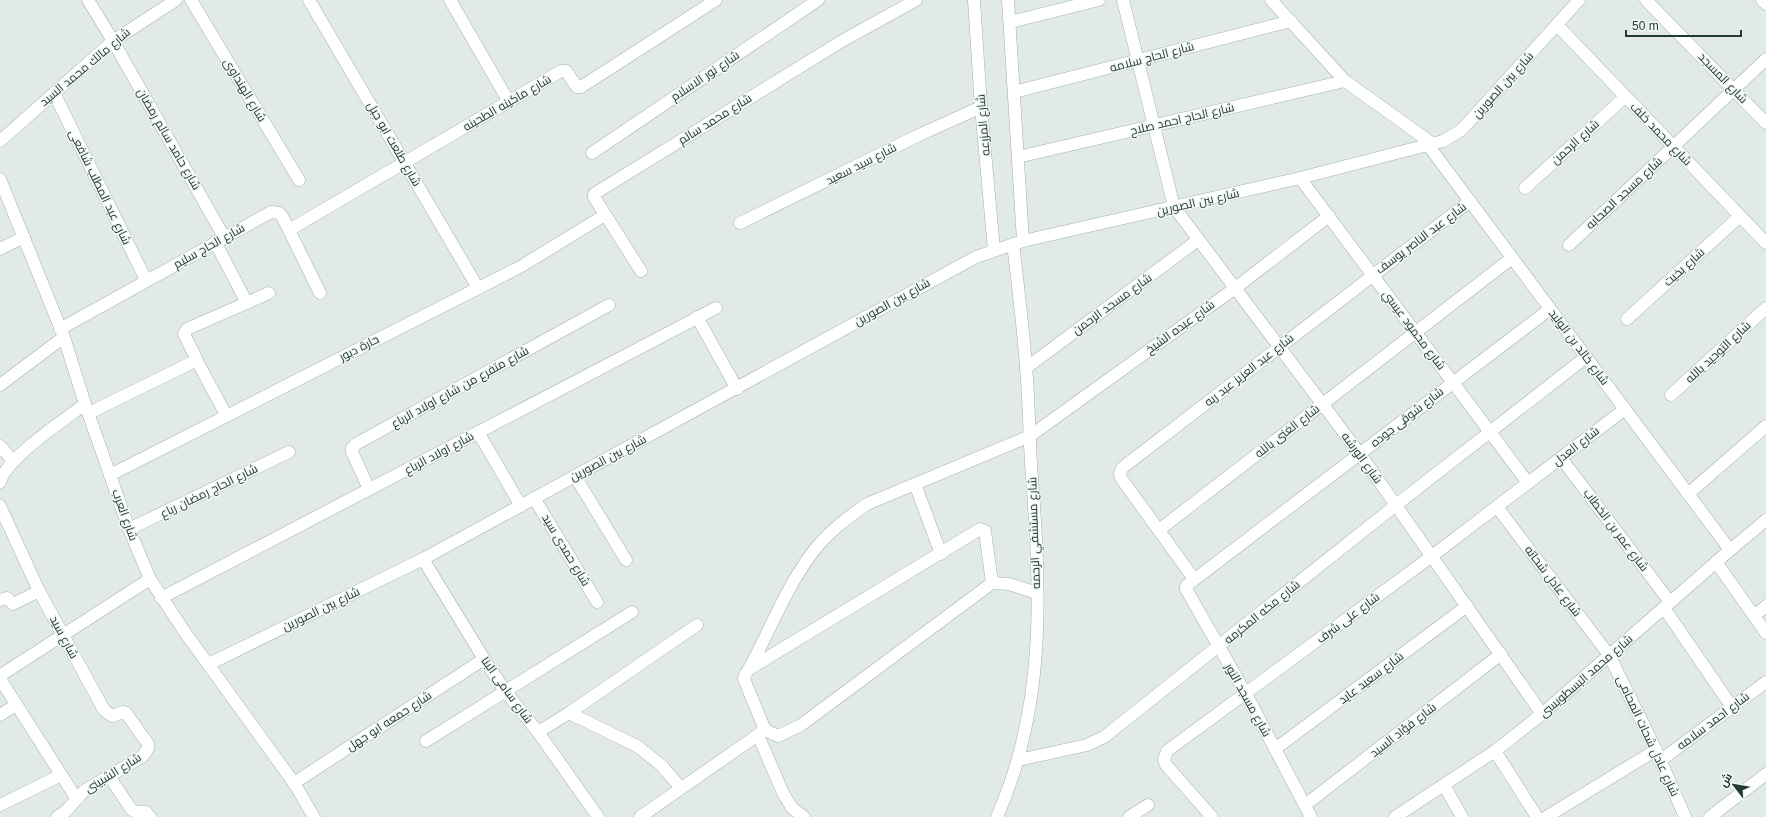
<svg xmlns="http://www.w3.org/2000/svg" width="1766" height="817" font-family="Helvetica,Cairo,sans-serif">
<rect width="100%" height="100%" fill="#e1eae6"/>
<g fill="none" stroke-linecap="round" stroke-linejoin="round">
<defs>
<g id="minor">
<path d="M88 0 113 41 224 237"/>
<path d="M191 0 299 180"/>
<path d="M309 0 478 288"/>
<path d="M450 0 509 102"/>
<path d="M974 0 981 107 994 250"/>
<path d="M1008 0 1023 241"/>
<path d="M1123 0 1174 207 1360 454 1542 714"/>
<path d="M1271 0 1345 81 1433 144"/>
<path d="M1646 0 1766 123"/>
<path d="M1762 0 1766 4"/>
<path d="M1010 22 1099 0"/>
<path d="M1557 25 1766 243"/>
<path d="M1014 92 1291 21"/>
<path d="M54 93 146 280"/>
<path d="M0 141 113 41 176 0"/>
<path d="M1428 145 1730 550"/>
<path d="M592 153 818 0"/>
<path d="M1018 157 1345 81"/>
<path d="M1300 178 1528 483"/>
<path d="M0 179 64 337 85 404 129 529 150 579 184 631 294 783 314 817"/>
<path d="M1525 188 1625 97"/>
<path d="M740 223 919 135 981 107"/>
<path d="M289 230 561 71H566L577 87H581L716 0"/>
<path d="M215 242 247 303"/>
<path d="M1569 245 1766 59"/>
<path d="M0 249 24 237"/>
<path d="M641 271 594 197V194L842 41 916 0"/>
<path d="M697 317 737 389"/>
<path d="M1627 319 1740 216"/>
<path d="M60 329 271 212 279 213 282 216 320 293"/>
<path d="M196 359 226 415"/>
<path d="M1026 368 1198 240"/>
<path d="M0 385 64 337"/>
<path d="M1671 395 1766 308"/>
<path d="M89 413 195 361V356L184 334 187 329 269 293"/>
<path d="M478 432 521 506"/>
<path d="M0 446 13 461"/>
<path d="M1561 458 1670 602"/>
<path d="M110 475 520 267 605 215"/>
<path d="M575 476 626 560"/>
<path d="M0 482C6 458 64 420 85 404"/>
<path d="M915 484 941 554"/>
<path d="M369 489 352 452V448L356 444 609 305"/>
<path d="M1688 494 1766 426"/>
<path d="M534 498 597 602"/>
<path d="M0 506 39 591 104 710 112 716 123 712 126 713 148 744V748L143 756 84 791 66 811 57 817"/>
<path d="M1497 507 1609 655 1656 750 1685 817"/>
<path d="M129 529 289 452"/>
<path d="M1159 530 1512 258"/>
<path d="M423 559 484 659 505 691 538 732 598 817"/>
<path d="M1716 562 1766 633"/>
<path d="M1194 579 1121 478 1120 474 1122 468 1470 201"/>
<path d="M992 583 985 531 980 529 749 669 746 673 744 679 765 730 778 736 801 725 992 583 1009 584 1037 593"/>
<path d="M161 598 716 308"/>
<path d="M0 600 7 598 13 604 39 591"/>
<path d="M1664 608 1732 707"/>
<path d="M1754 616 1766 606"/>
<path d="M209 664 423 559 976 257 1023 241 1300 178 1443 141 1460 131 1467 124 1579 0"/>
<path d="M749 669C770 630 786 588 812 553 827 533 847 518 867 504L1030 436 1234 289 1329 216"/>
<path d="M569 713 697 625"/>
<path d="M0 715 16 705"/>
<path d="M538 732 569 713 637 746 661 765 681 788"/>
<path d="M758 735 783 793 792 808 804 817"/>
<path d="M426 741 632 612"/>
<path d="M1275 749 1467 606"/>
<path d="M1495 751 1537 817"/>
<path d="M1018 760 1087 745 1104 737 1396 505 1586 357"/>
<path d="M1661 760 1766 682"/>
<path d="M109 776 131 809 136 812H146L150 817"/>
<path d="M294 783 484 659"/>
<path d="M1444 785 1462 817"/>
<path d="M76 798 2 682 1 676 4 673 150 579"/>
<path d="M0 805 61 775"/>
<path d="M1305 805 1501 654"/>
<path d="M640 817 765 730"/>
<path d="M997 817C1048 701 1040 586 1031 463 1029 431 1029 399 1026 367 1023 326 1018 285 1013 244"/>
<path d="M1129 817 1148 805"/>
<path d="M1212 817 1166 765 1164 760 1167 751 1432 556 1625 409"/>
<path d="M1311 817 1246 694 1186 589V586L1550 309"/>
<path d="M1395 817 1495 751 1542 714 1730 550 1766 520"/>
<path d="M1546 817 1656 750"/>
<path d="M1710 817 1766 774"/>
</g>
</defs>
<use href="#minor" stroke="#a4b1ad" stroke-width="13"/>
<use href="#minor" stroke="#fff" stroke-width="12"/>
</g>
<g text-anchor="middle" stroke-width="3" stroke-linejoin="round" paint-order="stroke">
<g font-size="12" fill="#233934" stroke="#f1f7f4">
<text transform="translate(1152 57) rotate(-15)" y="4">شارع الحاج سلامه</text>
<text transform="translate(85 67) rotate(-40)" y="4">شارع مالك محمد السيد</text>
<text transform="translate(705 76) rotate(-34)" y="4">شارع نور الاسلام</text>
<text transform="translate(1723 78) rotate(46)" y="4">شارع المسجد</text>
<text transform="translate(1503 85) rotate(-48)" y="4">شارع بين الصورين</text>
<text transform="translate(245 90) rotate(59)" y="4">شارع الهنداوى</text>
<text transform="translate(507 103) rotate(-30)" y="4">شارع ماكينه الطحينه</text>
<text transform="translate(715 119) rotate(-32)" y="4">شارع محمد سالم</text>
<text transform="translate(1182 119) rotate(-13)" y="4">شارع الحاج احمد صلاح</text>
<text transform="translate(983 125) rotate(-95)" y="4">شارع المزرعه</text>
<text transform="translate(1661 134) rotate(46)" y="4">شارع محمد خلف</text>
<text transform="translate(169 139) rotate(60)" y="4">شارع حامد سالم رمضان</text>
<text transform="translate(1575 142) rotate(-42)" y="4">شارع الرحمن</text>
<text transform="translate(394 144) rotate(60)" y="4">شارع طلعت ابو جبل</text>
<text transform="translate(861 164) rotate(-27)" y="4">شارع سيد سعيد</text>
<text transform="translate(100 187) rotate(64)" y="4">شارع عبد المطلب شافعى</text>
<text transform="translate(1624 193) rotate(-43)" y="4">شارع مسجد الصحابه</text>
<text transform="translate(1198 202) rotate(-13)" y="4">شارع بين الصورين</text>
<text transform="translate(1421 238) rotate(-37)" y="4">شارع عبد الناصر يوسف</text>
<text transform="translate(209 246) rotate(-29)" y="4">شارع الحاج سليم</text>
<text transform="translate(1684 267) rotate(-42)" y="4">شارع بخيت</text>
<text transform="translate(892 302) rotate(-29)" y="4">شارع بين الصورين</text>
<text transform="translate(1112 304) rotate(-36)" y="4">شارع مسجد الرحمن</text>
<text transform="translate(1180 327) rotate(-36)" y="4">شارع عبده الشيخ</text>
<text transform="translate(1414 330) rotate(53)" y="4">شارع محمود عيسي</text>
<text transform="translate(1579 347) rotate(53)" y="4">شارع خالد بن الوليد</text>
<text transform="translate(359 348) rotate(-27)" y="4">حارة دبور</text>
<text transform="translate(1718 352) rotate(-43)" y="4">شارع التوحيد بالله</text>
<text transform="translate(1249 370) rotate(-38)" y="4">شارع عبد العزيز عبد ربه</text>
<text transform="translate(460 387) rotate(-29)" y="4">شارع متفرع من شارع اولاد الرباع</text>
<text transform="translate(1407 417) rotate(-38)" y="4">شارع شوقى جوده</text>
<text transform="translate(1287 431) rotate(-38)" y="4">شارع الغنى بالله</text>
<text transform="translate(1576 446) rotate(-38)" y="4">شارع العدل</text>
<text transform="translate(439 453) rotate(-28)" y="4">شارع اولاد الرباع</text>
<text transform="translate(608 458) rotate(-28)" y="4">شارع بين الصورين</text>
<text transform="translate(1362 458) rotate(54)" y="4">شارع الورشه</text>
<text transform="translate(209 491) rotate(-26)" y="4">شارع الحاج رمضان رباع</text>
<text transform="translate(125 515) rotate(70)" y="4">شارع العرب</text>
<text transform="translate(1616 530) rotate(53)" y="4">شارع عمر بن الخطاب</text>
<text transform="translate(1034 533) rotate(-92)" y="4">شارع مستشفي الرحمه</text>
<text transform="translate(566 550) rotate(59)" y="4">شارع حمدى سيد</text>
<text transform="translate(1553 581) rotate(53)" y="4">شارع عادل شحاته</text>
<text transform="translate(321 609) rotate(-26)" y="4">شارع بين الصورين</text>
<text transform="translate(1262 612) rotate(-39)" y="4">شارع مكه المكرمه</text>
<text transform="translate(1348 618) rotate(-37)" y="4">شارع على شرف</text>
<text transform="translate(64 637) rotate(62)" y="4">شارع سيد</text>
<text transform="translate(1586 676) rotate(-41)" y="4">شارع محمد البسطويسى</text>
<text transform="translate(1371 678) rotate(-37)" y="4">شارع سعيد عايد</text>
<text transform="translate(507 690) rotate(54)" y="4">شارع سامى البنا</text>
<text transform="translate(1248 700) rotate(61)" y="4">شارع مسجد النور</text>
<text transform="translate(389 721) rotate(-33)" y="4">شارع جمعه ابو جهل</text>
<text transform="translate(1713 721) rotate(-37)" y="4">شارع احمد سلامه</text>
<text transform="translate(1403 730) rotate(-38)" y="4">شارع فؤاد السيد</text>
<text transform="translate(1648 736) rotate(65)" y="4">شارع عادل شحات المحامى</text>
<text transform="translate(113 773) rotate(-32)" y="4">شارع الشبينى</text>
</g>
</g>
<g transform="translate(1734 785) rotate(301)" stroke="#f1f7f4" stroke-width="3" paint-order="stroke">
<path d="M0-3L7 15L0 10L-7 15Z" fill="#233934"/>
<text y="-6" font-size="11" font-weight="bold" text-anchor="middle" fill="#233934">ش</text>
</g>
<path d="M1626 30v6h115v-6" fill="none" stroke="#233934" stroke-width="2"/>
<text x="1632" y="30" font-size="12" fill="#233934" stroke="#f1f7f4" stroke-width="3" paint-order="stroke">50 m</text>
</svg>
